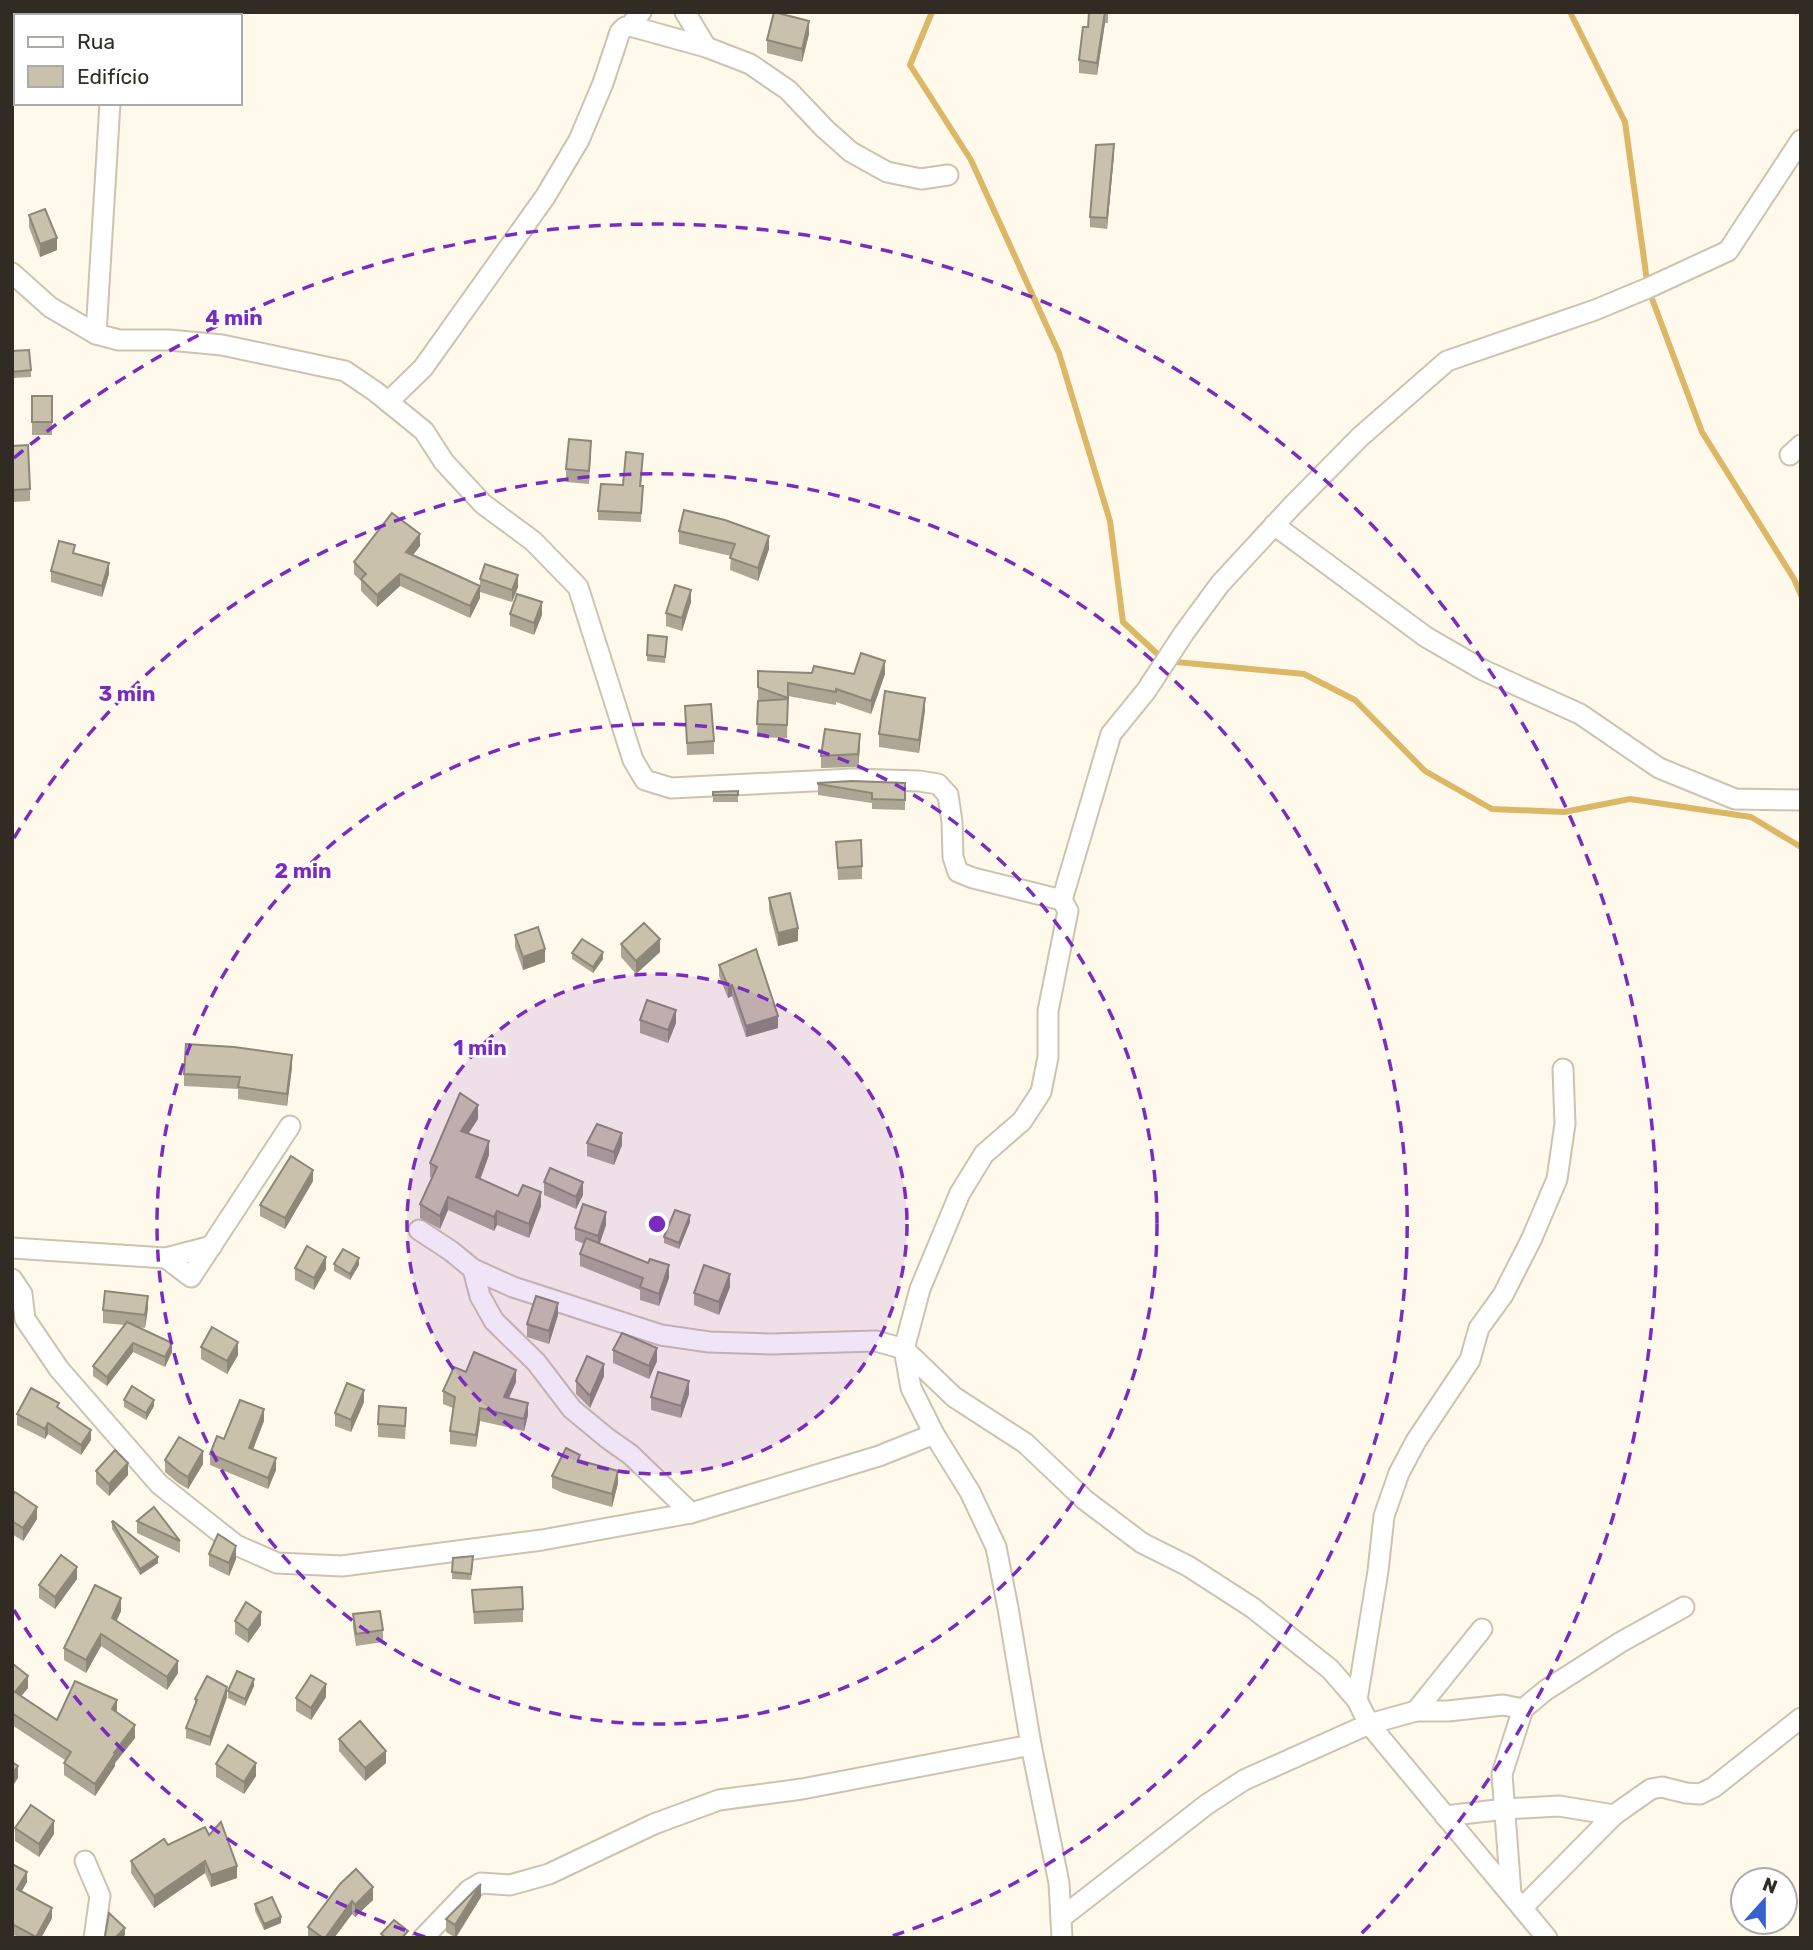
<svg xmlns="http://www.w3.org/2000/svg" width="1813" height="1950" font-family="Rubik,sans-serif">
<rect width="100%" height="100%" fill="#fff9ec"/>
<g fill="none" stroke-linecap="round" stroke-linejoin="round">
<g stroke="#dbb766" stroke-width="6">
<path d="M932 12 910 65 971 160 1059 353 1110 521 1123 622 1165 661 1304 674 1355 700 1425 771 1492 809 1564 812 1630 799 1751 817 1801 847"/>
<path d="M1570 12 1625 122 1648 288 1702 432 1794 579 1801 595"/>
</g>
<defs>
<g id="street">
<path d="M685 12 706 47"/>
<path d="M62 16 68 12"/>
<path d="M116 16V12"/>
<path d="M630 26 706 47 750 64 788 90 825 129 851 152 887 172 921 179 948 175"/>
<path d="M12 46 16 44"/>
<path d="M12 273 50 307 96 334 119 340H169L222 345 345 371 376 392 424 431 444 462 483 504 533 541 578 587 633 760 645 780 671 788 852 779 919 781 938 784 948 795 952 822 953 857 958 872 973 878 1062 900 1068 911 1048 1011V1057L1041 1092 1022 1121 984 1154 960 1193 920 1289 904 1349 911 1388 934 1434 970 1492 996 1547 1008 1608 1031 1745 1059 1883 1062 1938"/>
<path d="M96 334 110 103"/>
<path d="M388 402 423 368 545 197 579 140 603 83 620 32 625 27 630 26 641 12"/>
<path d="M1790 455 1801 445"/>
<path d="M1274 525 1426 637 1483 670 1580 714 1659 768 1735 799 1801 800"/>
<path d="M1062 900 1111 734 1146 691 1184 633 1220 584 1292 506 1360 437 1447 361 1595 310 1648 288 1728 251 1801 140"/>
<path d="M419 1230 451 1251 473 1269 513 1287 661 1335 709 1342 772 1344 876 1341 904 1349 954 1397 1025 1443 1085 1500 1142 1543 1188 1566 1253 1608 1330 1669 1357 1700 1369 1724 1547 1938"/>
<path d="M12 1248 166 1258 212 1246"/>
<path d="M166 1258 191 1277 290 1126"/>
<path d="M473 1269 480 1296 494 1321 536 1362 572 1409 607 1438 631 1455 691 1513"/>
<path d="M12 1279 22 1294 25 1319 59 1369 159 1484 236 1545 277 1563 342 1566 542 1540 691 1513 879 1456 934 1434"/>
<path d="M1357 1700 1378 1571 1384 1516 1399 1473 1416 1441 1470 1360 1479 1328 1503 1295 1532 1238 1557 1179 1565 1124 1563 1069"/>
<path d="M1416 1711H1448L1503 1705 1523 1709"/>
<path d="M1445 1816 1505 1809 1559 1806 1614 1815"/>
<path d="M85 1861 100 1896 94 1938"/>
<path d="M1511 1894 1502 1774 1523 1709 1546 1690 1621 1642 1684 1607"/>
<path d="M1523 1907 1614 1815 1651 1789 1662 1787 1686 1793 1700 1794 1714 1787 1801 1718"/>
<path d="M1061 1918 1206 1805 1244 1780 1369 1724 1416 1711 1482 1629"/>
<path d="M423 1938 469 1890 481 1883 510 1885 549 1874 654 1824 719 1800 802 1789 1031 1745"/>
</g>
</defs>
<use href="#street" stroke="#cdc3af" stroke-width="23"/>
<use href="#street" stroke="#fff" stroke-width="19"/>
</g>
<g fill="#aea694">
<path d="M1089 12H1108V23H1105L1097 75 1079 73V60L1088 27Z"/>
<path d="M809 34 802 62 767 53V40Z"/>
<path d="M1114 154 1107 229 1090 227V217Z"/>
<path d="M29 215 57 250 40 257 29 227Z"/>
<path d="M12 351 31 370V377L12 378Z"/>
<rect x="32" y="396" width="20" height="39"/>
<path d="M12 446 30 489V501L12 502Z"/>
<path d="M591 454 589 484 566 482V469Z"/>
<path d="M643 463 641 486H643L641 522 598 520V511Z"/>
<path d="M679 531 769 549 758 581 730 570 731 556 679 544Z"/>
<path d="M420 546 413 555 480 598 470 618 400 586 377 607 361 591V581L354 574V562Z"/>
<path d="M75 553 109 574 102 597 51 582V571Z"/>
<path d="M480 579 518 587 512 602 480 592Z"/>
<path d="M691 602 682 631 666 626V613Z"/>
<path d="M510 614 542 615 534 635 510 626Z"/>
<path d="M667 643 665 663 647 661V655Z"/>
<path d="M758 671 812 673 885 674 871 714 836 702V705L788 696 787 738 757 737 758 701H762L758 700Z"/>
<path d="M685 706 714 741V754L687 755Z"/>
<path d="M925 710 919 753 879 747V734Z"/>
<path d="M860 747 858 767 821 768V756Z"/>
<path d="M818 783H905V810L872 809V803L818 795Z"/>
<path d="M738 791V802H713V792Z"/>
<path d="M836 842 862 866V879L838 880Z"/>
<path d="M769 898 798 941 778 946 769 910Z"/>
<path d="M515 935 545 962 523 970 515 947Z"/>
<path d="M621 944 660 952 636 974 621 957Z"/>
<path d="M572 953 603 959 593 973 572 959Z"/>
<path d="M719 965 778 1028 746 1037 732 996 728 998 719 976Z"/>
<path d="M640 1020 676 1023 668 1043 640 1033Z"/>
<path d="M292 1067 287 1106 238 1099V1089L184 1086V1074Z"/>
<path d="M478 1119 468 1134 489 1155 480 1179 541 1206 529 1238 497 1225 494 1231 448 1210 440 1229 420 1218V1204L432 1178 430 1177V1163Z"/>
<path d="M587 1143 622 1145 614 1165 587 1156Z"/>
<path d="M313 1181 285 1229 260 1216V1205Z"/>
<path d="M544 1182 583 1195 576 1209 544 1195Z"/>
<path d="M690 1222 679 1249 664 1243V1237Z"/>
<path d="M606 1225 599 1244 669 1278 659 1306 640 1300V1290L580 1266V1254L584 1244 575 1240V1228Z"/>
<path d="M334 1264 359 1265 350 1280 334 1271Z"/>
<path d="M295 1268 326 1269 314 1290 295 1280Z"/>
<path d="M730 1287 719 1315 694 1305V1293Z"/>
<path d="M148 1308 145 1328 137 1327 172 1352 165 1367 133 1352 107 1386 93 1376V1366L125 1325 103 1323V1310Z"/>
<path d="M558 1315 549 1344 527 1337V1324Z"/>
<path d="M201 1347 238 1355 227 1374 201 1359Z"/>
<path d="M613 1350 657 1361 649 1379 613 1363Z"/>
<path d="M466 1372 516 1382 509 1398 528 1415 524 1431 480 1421 476 1447 450 1444V1431L453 1408 443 1404V1391Z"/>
<path d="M604 1376 590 1408 576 1394V1381Z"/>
<path d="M689 1394 681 1418 651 1410V1397Z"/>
<path d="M124 1400 154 1406 146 1420 124 1407Z"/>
<path d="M364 1402 351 1432 335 1426V1413Z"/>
<path d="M59 1408 91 1440 81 1455 48 1434 45 1439 17 1425V1414Z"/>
<path d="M264 1421 253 1450 276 1470 268 1489 210 1465V1454L224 1439Z"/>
<path d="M406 1421 405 1439 378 1437V1424Z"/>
<path d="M165 1460 203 1464 188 1489 178 1483 165 1472Z"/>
<path d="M580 1461 618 1483 612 1507 563 1493 552 1488V1476Z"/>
<path d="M96 1471 128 1475 109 1496 96 1484Z"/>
<path d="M12 1496 37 1519 23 1541 12 1534Z"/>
<path d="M137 1521 180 1541V1553L137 1533Z"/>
<path d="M112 1522 158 1563 140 1575 112 1529Z"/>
<path d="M209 1554 236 1559 229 1576 209 1566Z"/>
<path d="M453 1558 473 1563 471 1580 452 1579Z"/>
<path d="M77 1579 55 1609 39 1598V1585Z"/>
<path d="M472 1590 523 1609V1622L474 1624Z"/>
<path d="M121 1611 116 1621 178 1673 167 1690 101 1646 86 1673 64 1660V1648Z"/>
<path d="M353 1614 383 1630V1642L356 1646 353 1627Z"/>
<path d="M235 1621 261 1625 248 1643 235 1634Z"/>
<path d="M12 1665 28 1688 21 1696 57 1720 117 1712 135 1738 115 1763V1766L95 1796 64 1775V1763L65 1760 12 1725Z"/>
<path d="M254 1686 245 1706 228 1698V1691Z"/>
<path d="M227 1697 210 1746 186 1738V1728L195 1706V1699Z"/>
<path d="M326 1697 311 1720 296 1711V1698Z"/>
<path d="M339 1739 386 1763 365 1781 339 1751Z"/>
<path d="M216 1764 256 1776 244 1794 216 1777Z"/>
<path d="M15 1828 54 1834 39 1857 15 1841Z"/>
<path d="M209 1835 237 1878 211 1887 205 1873 154 1908 131 1873V1861L168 1845Z"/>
<path d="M12 1864 27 1882 22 1891 52 1918 41 1938H20L12 1934Z"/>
<path d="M373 1887V1900L355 1917 352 1914 334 1938H308V1927Z"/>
<path d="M481 1897 456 1938 446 1932V1919Z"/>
<path d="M255 1904 281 1923 264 1930 255 1911Z"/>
</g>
<g fill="#8d8778">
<path d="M1105 12V23L1097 75V63Z"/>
<path d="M809 21V34L802 62V49Z"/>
<path d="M1114 144V154L1107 229V218Z"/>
<path d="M57 238V250L40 257V244Z"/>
<path d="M420 534V546L406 564V552Z"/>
<path d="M769 536V549L758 581V568Z"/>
<path d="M109 563V574L102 597V586Z"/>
<path d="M400 574V586L377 607V595Z"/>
<path d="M518 575V587L512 602V590Z"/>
<path d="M480 586V598L470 618V606Z"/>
<path d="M691 590V602L682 631V618Z"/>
<path d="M542 602V615L534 635V623Z"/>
<path d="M885 661V674L871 714V701Z"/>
<path d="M925 698V710L919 753V740Z"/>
<path d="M860 734V747L858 767V754Z"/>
<path d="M798 928V941L778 946V933Z"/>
<path d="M660 939V952L636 974V961Z"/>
<path d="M545 949V962L523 970V957Z"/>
<path d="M603 952V959L593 973V967Z"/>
<path d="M732 985V996L728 998V986Z"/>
<path d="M676 1010V1023L668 1043V1030Z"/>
<path d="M778 1016V1028L746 1037V1026Z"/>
<path d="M292 1055V1067L287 1106V1094Z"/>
<path d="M478 1105V1119L461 1145V1131Z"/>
<path d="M622 1133V1145L614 1165V1152Z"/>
<path d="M489 1141V1155L476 1191V1177Z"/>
<path d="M313 1170V1181L285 1229V1218Z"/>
<path d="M583 1182V1195L576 1209V1197Z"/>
<path d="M541 1192V1206L529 1238V1224Z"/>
<path d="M448 1197V1210L440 1229V1216Z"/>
<path d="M497 1211V1225L494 1231V1217Z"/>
<path d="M606 1212V1225L598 1249V1236Z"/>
<path d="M690 1215V1222L679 1249V1243Z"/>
<path d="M326 1257V1269L314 1290V1278Z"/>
<path d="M359 1258V1265L350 1280V1274Z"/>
<path d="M669 1265V1278L659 1306V1294Z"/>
<path d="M730 1274V1287L719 1315V1302Z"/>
<path d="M148 1296V1308L145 1328V1315Z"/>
<path d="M558 1303V1315L549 1344V1331Z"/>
<path d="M14 1317V1329L12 1331V1319Z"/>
<path d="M238 1342V1355L227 1374V1361Z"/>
<path d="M133 1343V1352L107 1386V1377Z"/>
<path d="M172 1343V1352L165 1367V1357Z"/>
<path d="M657 1348V1361L649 1379V1366Z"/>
<path d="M604 1364V1376L590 1408V1396Z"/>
<path d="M516 1370V1382L504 1409V1397Z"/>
<path d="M689 1381V1394L681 1418V1406Z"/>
<path d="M364 1390V1402L351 1432V1420Z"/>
<path d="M154 1400V1406L146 1420V1413Z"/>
<path d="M528 1403V1415L524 1431V1419Z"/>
<path d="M480 1408V1421L476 1447V1435Z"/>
<path d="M264 1409V1421L249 1459V1448Z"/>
<path d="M48 1423V1434L45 1439V1429Z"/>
<path d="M91 1430V1440L81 1455V1445Z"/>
<path d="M203 1451V1464L188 1489V1477Z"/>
<path d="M276 1458V1470L268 1489V1478Z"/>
<path d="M128 1463V1475L109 1496V1484Z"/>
<path d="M618 1471V1483L612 1507V1494Z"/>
<path d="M37 1507V1519L23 1541V1528Z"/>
<path d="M236 1546V1559L229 1576V1563Z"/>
<path d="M158 1557V1563L140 1575V1569Z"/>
<path d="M77 1567V1579L55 1609V1597Z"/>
<path d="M121 1598V1611L112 1631V1618Z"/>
<path d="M261 1612V1625L248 1643V1630Z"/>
<path d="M101 1634V1646L86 1673V1660Z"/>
<path d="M178 1661V1673L167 1690V1677Z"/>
<path d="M28 1676V1688L15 1704V1692Z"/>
<path d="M254 1679V1686L245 1706V1699Z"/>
<path d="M326 1684V1697L311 1720V1708Z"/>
<path d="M227 1687V1697L210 1746V1737Z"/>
<path d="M117 1700V1712L112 1709Z"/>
<path d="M135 1725V1738L115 1763V1766L95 1796V1784L114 1753Z"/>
<path d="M386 1751V1763L365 1781V1768Z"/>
<path d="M256 1763V1776L244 1794V1782Z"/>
<path d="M18 1766V1778L12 1787V1774Z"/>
<path d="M54 1821V1834L39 1857V1844Z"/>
<path d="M205 1861V1873L154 1908V1896Z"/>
<path d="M237 1866V1878L211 1887V1875Z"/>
<path d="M27 1872V1882L17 1899V1889Z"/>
<path d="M481 1884V1897L455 1938V1925Z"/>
<path d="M373 1887V1900L355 1917V1905Z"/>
<path d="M352 1901V1914L334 1938H325Z"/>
<path d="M52 1908V1918L41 1938H36Z"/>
<path d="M281 1917V1923L264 1930V1924Z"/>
<path d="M125 1928V1935L122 1938H115Z"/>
</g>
<g fill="#cac1ac" stroke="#8d8778" stroke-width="2">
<path d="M774 12 809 21 802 49 767 40Z"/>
<path d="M1089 12H1105L1097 63 1079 60 1083 27H1088Z"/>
<path d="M1114 144 1107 218 1090 217 1096 145Z"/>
<path d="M45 209 57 238 40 244 29 215Z"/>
<path d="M29 350 31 370 12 372V351Z"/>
<rect x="32" y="396" width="20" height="26"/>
<path d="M569 439 591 441 589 471 566 469Z"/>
<path d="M28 445 30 489 12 490V446Z"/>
<path d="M626 452 643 454 640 486H643L641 513 598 511 601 484 623 485Z"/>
<path d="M684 510 725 520 769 536 758 568 730 558 735 544 679 531Z"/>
<path d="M392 513 420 534 406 552 480 586 470 606 400 574 377 595 361 579 366 574 354 562Z"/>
<path d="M59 541 75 545 73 553 109 563 102 586 51 571Z"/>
<path d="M485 564 518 575 512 590 480 579Z"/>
<path d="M675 585 691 590 682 618 666 613Z"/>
<path d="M517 594 542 602 534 623 510 614Z"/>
<path d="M648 635 667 637 665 657 647 655Z"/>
<path d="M861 653 885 661 871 701 836 689V692L788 683V698L758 687V671L812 673 814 666 854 674Z"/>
<path d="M885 691 925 698 919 740 879 734Z"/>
<path d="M788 699 787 725 757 724 758 701Z"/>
<path d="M711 704 714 741 687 743 685 706Z"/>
<path d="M825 729 860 734 858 754 821 756Z"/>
<path d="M852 781 905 783V800L872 799V793L818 784V783Z"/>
<path d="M738 791V795H713V792Z"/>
<path d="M861 840 862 866 838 868 836 842Z"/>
<path d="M790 893 798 928 778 933 769 898Z"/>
<path d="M644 923 660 939 636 961 621 944Z"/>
<path d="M538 927 545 949 523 957 515 935Z"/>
<path d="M582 939 603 952 593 967 572 953Z"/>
<path d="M756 949 778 1016 746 1026 732 985 728 986 719 965Z"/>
<path d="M647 1000 676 1010 668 1030 640 1020Z"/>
<path d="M186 1044 234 1047 292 1055 287 1094 238 1087 240 1077 184 1074Z"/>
<path d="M460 1093 478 1105 461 1131 489 1141 476 1177 518 1196 523 1185 541 1192 529 1224 497 1211 494 1217 448 1197 440 1216 420 1204 437 1167 430 1163Z"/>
<path d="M597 1124 622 1133 614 1152 587 1143Z"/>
<path d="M291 1156 313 1170 285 1218 260 1205Z"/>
<path d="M550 1168 583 1182 576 1197 544 1182Z"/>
<path d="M583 1204 606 1212 598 1236 575 1228Z"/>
<path d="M675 1210 690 1215 679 1243 664 1237Z"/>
<path d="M586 1238 648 1263 650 1259 669 1265 659 1294 640 1287 643 1278 580 1254Z"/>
<path d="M307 1246 326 1257 314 1278 295 1268Z"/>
<path d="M343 1249 359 1258 350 1274 334 1264Z"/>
<path d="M704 1265 730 1274 719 1302 694 1293Z"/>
<path d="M105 1291 148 1296 145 1315 103 1310Z"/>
<path d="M536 1296 558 1303 549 1331 527 1324Z"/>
<path d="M127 1322 172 1343 165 1357 133 1343 107 1377 93 1366Z"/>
<path d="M212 1327 238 1342 227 1361 201 1347Z"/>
<path d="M622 1333 657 1348 649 1366 613 1350Z"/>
<path d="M474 1352 516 1370 504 1397 528 1403 524 1419 480 1408 476 1435 450 1431 455 1397 443 1391 454 1367 466 1372Z"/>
<path d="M587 1356 604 1364 590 1396 576 1381Z"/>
<path d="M658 1372 689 1381 681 1406 651 1397Z"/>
<path d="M347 1383 364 1390 351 1420 335 1413Z"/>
<path d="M132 1386 154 1400 146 1413 124 1400Z"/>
<path d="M31 1388 59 1403 57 1407 91 1430 81 1445 48 1423 45 1429 17 1414Z"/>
<path d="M240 1400 264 1409 249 1448 276 1458 268 1478 210 1454 217 1436 224 1439Z"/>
<path d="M379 1406 406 1408 405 1426 378 1424Z"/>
<path d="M179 1437 203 1451 188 1477 178 1471 165 1460Z"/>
<path d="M566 1448 580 1455 578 1460 618 1471 612 1494 563 1480 552 1476Z"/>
<path d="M115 1450 128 1463 109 1484 96 1471Z"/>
<path d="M15 1492 37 1507 23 1528 12 1521V1496Z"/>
<path d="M154 1507 180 1541 137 1521Z"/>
<path d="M113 1521 158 1557 140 1569 112 1522Z"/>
<path d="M218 1534 236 1546 229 1563 209 1554Z"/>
<path d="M61 1555 77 1567 55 1597 39 1585Z"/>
<path d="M473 1556 471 1574 452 1572 453 1558Z"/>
<path d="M95 1585 121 1598 112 1618 178 1661 167 1677 101 1634 86 1660 64 1648Z"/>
<path d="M522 1587 523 1609 474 1612 472 1590Z"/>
<path d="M246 1602 261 1612 248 1630 235 1621Z"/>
<path d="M380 1611 383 1630 356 1634 353 1614Z"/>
<path d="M13 1664 28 1676 15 1692 57 1720 75 1681 117 1700 112 1709 135 1725 114 1753 115 1754 95 1784 64 1763 71 1752 12 1713V1665Z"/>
<path d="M237 1671 254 1679 245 1699 228 1691Z"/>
<path d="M311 1675 326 1684 311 1708 296 1698Z"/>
<path d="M207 1676 227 1687 210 1737 186 1728 197 1700 195 1699Z"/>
<path d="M360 1721 386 1751 365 1768 339 1739Z"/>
<path d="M228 1745 256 1763 244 1782 216 1764Z"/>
<path d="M12 1762 18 1766 12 1774Z"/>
<path d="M31 1805 54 1821 39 1844 15 1828Z"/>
<path d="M221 1822 237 1866 211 1875 205 1861 154 1896 131 1861 164 1839 168 1845 205 1827 209 1835Z"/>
<path d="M12 1864 27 1872 17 1889 52 1908 36 1937 12 1924Z"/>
<path d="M356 1869 373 1887 355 1905 352 1901 325 1938H323L308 1927 340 1884Z"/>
<path d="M481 1884 455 1925 446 1919Z"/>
<path d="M272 1897 281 1917 264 1924 255 1904Z"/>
<path d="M109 1913 125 1928 115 1938H108L105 1936Z"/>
<path d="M394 1920 408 1931 402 1938H386L381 1934Z"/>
</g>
<circle cx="657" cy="1224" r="250" fill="#7b2cbf" fill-opacity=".12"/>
<g fill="none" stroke="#7b2cbf" stroke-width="3.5" stroke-dasharray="12 9">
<circle cx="657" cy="1224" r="250"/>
<circle cx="657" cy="1224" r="500"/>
<path d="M425 1937A750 750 0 0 1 14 1610M14 838A750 750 0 1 1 889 1937"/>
<path d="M14 458A1000 1000 0 0 1 1358 1937"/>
</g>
<circle cx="657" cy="1224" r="10" fill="#7b2cbf" stroke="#fff" stroke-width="3.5"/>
<g font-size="21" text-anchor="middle" font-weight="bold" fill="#7b2cbf" stroke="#fff" stroke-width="5" stroke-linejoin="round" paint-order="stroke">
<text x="234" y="325">4 min</text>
<text x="127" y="701">3 min</text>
<text x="303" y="878">2 min</text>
<text x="480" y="1055">1 min</text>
</g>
<rect width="1813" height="1950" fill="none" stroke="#302c24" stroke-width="28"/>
<rect x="14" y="14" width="228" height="91" fill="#ffffff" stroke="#acaba7" stroke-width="2"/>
<rect x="28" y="37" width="35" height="10" fill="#ffffff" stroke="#acaba7" stroke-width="2"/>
<text x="77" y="49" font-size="21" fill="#302c24">Rua</text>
<rect x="28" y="66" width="35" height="21" fill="#cac1ac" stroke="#acaba7" stroke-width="2"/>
<text x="77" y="84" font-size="21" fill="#302c24">Edifício</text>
<g transform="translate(1764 1901) rotate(21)"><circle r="33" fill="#ffffff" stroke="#acaba7" stroke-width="2"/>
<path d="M0-5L12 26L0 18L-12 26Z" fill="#3960d1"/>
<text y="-10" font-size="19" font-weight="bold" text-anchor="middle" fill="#302c24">N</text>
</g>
</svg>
